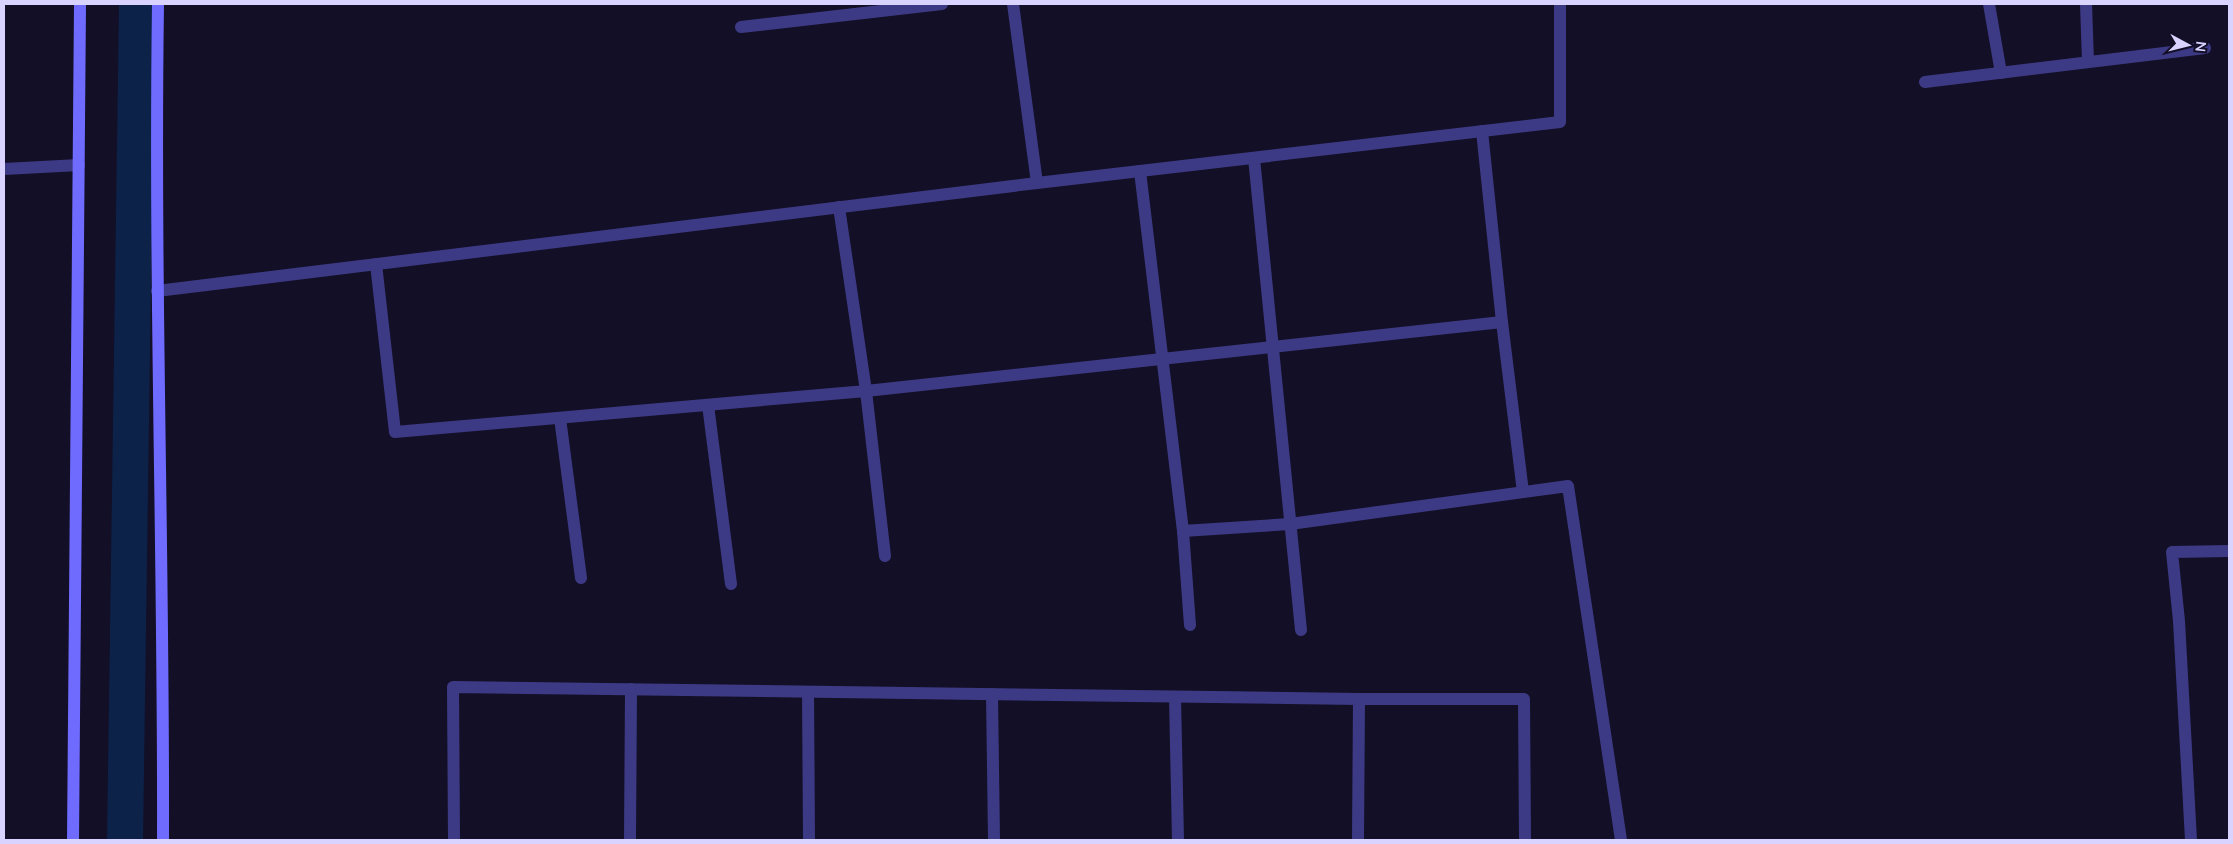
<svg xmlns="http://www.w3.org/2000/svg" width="2233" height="844" font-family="Mulish,sans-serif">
<rect width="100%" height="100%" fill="#130f26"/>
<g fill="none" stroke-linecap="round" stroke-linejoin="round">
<path stroke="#0c2248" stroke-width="36" d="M125 840 137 4"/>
<g stroke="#3d3a85" stroke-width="12">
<path d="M1989 4 2001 73"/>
<path d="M2086 4 2088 62"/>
<path d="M741 27 942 4"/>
<path d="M1925 82 2205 48"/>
<path d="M1254 158 1301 630"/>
<path d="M4 169 79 165"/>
<path d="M1140 171 1183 531 1190 625"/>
<path d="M1037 183 1560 122V4"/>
<path d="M376 264 395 432 866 391 839 207"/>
<path d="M157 291 1037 183 1013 4"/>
<path d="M1502 322 1523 492"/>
<path d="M708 405 731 584"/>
<path d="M560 418 581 578"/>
<path d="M1183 531 1290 524 1568 486 1621 840"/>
<path d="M885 556 866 391 1502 322 1482 131"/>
<path d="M808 692 809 840"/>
<path d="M992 694 994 840"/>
<path d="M1175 697 1178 840"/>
<path d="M1359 699H1524L1525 840"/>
<path d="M454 840 453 687 1359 699 1358 840"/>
<path d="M630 840 631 689"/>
<path d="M2191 840 2179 621 2172 552 2229 551"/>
</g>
<g stroke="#6f6bff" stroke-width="12">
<path d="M158 4C154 283 164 561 163 840"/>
<path d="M73 840 80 4"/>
</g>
</g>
<rect width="2233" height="844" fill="none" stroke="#d9d4ff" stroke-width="10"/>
<g transform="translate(2188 45) rotate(97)" stroke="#130f26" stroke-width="4" paint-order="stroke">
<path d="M0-4L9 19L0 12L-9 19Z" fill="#d9d4ff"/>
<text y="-8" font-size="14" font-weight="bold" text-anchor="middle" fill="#d9d4ff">N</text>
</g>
</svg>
